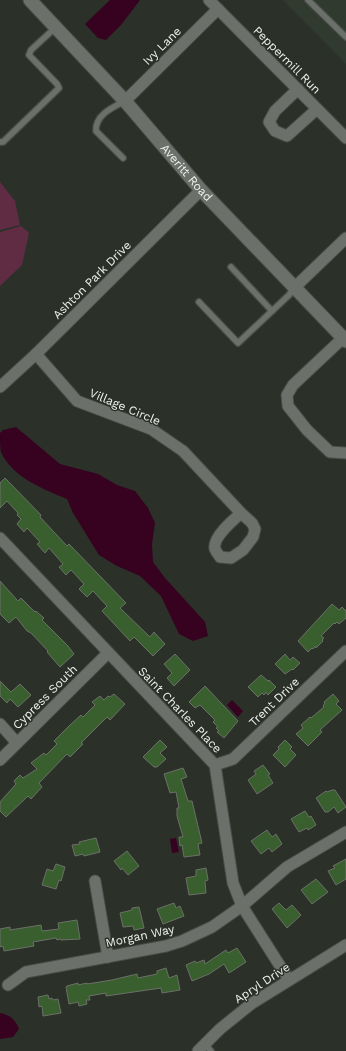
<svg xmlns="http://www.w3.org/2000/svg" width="346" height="1051" font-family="'Work Sans',sans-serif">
<rect width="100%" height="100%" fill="#2b3029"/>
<path fill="#313a2e" d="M283 0H346V64Z"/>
<g fill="#5f2c44">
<path d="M0 182 15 201 20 225 0 230Z"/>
<path d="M21 226 29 233 22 265 0 286V232Z"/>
</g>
<g fill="#36021f">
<path d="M110 0H140L121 25 106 40 98 38 85 24Z"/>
<path d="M16 427 60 464 98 474 117 485 135 491 148 508 155 523 152 544 153 562 165 578 205 622 208 636 193 641 179 634 161 596 140 576 117 566 99 555 73 513 67 499C43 489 12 477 1 452 0 447 0 439 0 433L3 430Z"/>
<path d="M232 700 243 711 238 717 227 705Z"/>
<path d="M176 838 179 852 172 853 170 839Z"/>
<path d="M0 1013C10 1015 15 1019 19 1029L13 1037 0 1039Z"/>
</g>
<g fill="#3a5f2e" stroke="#6b7069">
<path d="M5 478 41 515 40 517 67 546 69 544 126 603 120 608 150 637 154 632 165 644 153 656 134 637 130 641 102 611 107 606 93 591 87 597 79 589 84 584 71 570 66 575 59 567 63 564 49 548 45 553 37 544 40 542 27 528 24 532 17 524 21 519 17 515 18 513 7 501 0 508V483Z"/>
<path d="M0 581 18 601 21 598 35 612 36 611 44 618 42 620 68 646 74 654 60 667 47 652 48 651 31 633 27 631 16 617 9 623 0 614Z"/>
<path d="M332 604 339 610 342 607 346 611V618L339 624 337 622 335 624 334 623 321 636 324 638 322 640 323 641 316 648 315 646 313 649 312 648 308 652 298 641Z"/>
<path d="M175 654 190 670 174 686 167 678 172 673 164 664Z"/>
<path d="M285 654 290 660 293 657 300 663 293 670 292 669 285 674 275 664Z"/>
<path d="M261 675 268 681 269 680 276 687 268 695 266 692 264 695 262 693 258 697 248 687Z"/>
<path d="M0 681 11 692 20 684 31 695 18 707 10 699 7 703 0 696Z"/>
<path d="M205 686 238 721 224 738 217 732 219 731 216 728 218 727 213 722 215 720 200 705 195 708 189 702Z"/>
<path d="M114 694 125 704 110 720 107 717 81 743 83 744 70 757 67 754 39 783 42 787 31 799 28 796 6 817 0 811V802L16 784 14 781 20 775 23 778 37 769 31 763 44 753 46 755 57 744 54 741 69 726 81 715 83 717 95 705 92 702 100 696 104 700 108 696 110 697Z"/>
<path d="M333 694 339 701 336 704 342 710 320 730 322 732 308 746 296 734 303 728 301 725 310 717 311 718 324 707 323 706 325 703 324 702Z"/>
<path d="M160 740 167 747 160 753 166 759 157 767H154L143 757Z"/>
<path d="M285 740 292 747 290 749 296 755 285 767 273 755 279 749 278 747Z"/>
<path d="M263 765 270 774 268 775 273 783 257 794 248 780 256 774 254 771Z"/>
<path d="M183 768 187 777 181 779 188 801H192L202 843 198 844 200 855 184 857 182 845 180 846 179 837H183L177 816V808H179L176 792 170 793 164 774Z"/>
<path d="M332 790H335L346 807 338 813 334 807 328 812H325L316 798 326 791 327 792Z"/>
<path d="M305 811 309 817 311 816 316 825 308 830 307 828 299 832 291 819Z"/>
<path d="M267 830 272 837 276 834 282 844 272 852 269 848 261 854 251 841Z"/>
<path d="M96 838 100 852 84 856 83 854 75 856 72 845 80 844 79 842Z"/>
<path d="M127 851 139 866 128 875 122 868 121 870 114 861Z"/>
<path d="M346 859V879L336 885 328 871 335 868 333 866Z"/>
<path d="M56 864 65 867 61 881 59 880 56 889 42 885 47 869 53 871Z"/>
<path d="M206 868 208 880 205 881 206 893 189 895 186 878 196 876V870Z"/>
<path d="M316 879 328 892 312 904 301 890Z"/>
<path d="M174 903 176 908 180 906 184 916 163 924 157 909Z"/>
<path d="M279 903 286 910 292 905 301 915 287 928 272 909Z"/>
<path d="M139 907 144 928 134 930 133 926 123 927 120 913 132 910V908Z"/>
<path d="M77 920 80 939 61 940V939L57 940 56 938 33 942 34 946 4 951 3 946 0 947V929L10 927V930L41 925 42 931 59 929 58 923Z"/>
<path d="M237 948 246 962 229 973 224 964 209 974 192 981 186 965 195 961 196 963 204 960 205 964 226 950 228 953Z"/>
<path d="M166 968 169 978 177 975 180 990 162 993 161 988 106 996V993L89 996 90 1000H86L87 1004 79 1006 78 1002 69 1004 66 987 67 986 78 983V985L87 983V984L112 980 137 974 138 978 157 974V971Z"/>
<path d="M48 995 49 999 52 998 53 1000 58 999 61 1013 43 1016 42 1006 39 1007 38 997Z"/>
</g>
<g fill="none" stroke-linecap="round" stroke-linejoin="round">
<defs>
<g id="service">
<path d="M308 0 346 37"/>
<path d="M0 142H3L59 88 57 84 29 55 31 50 56 27"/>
<path d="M123 158 96 131C95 115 113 107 125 101"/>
<path d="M231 267 272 311"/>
<path d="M199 302 238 343 289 295 295 287"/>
<path d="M205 1044 211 1051"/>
</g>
<g id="minor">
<path d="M209 0 346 138"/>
<path d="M298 89 275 111 269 122 275 131 287 136 317 109"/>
<path d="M125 101 218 9"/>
<path d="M295 287 346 238"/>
<path d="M343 338 293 385 287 395 288 406 307 430 330 452 346 453"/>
<path d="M36 354 77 401 151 429 183 451 241 513 252 523 255 529 253 537 243 550 231 558 220 557C219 555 216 552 215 549 212 538 233 520 241 513"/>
<path d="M0 387 36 354 201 190"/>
<path d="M0 538 215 765 233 883 242 906 289 980"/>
<path d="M0 724 17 743"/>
<path d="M0 760 108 653"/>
<path d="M215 765 233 759 346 651"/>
<path d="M95 881 108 957"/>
<path d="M8 985 26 972 166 946 182 941 212 927 242 906 287 867 346 832"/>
<path d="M198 1051 220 1029 251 1004 346 945"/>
</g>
<g id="tertiary">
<path id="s1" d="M30 0 125 101 201 190 346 341"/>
</g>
</defs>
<use href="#service" stroke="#484c47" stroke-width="8"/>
<use href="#minor" stroke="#484c47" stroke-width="13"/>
<use href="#tertiary" stroke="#484c47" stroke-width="15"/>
<use href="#service" stroke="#6b716a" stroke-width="5.5"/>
<use href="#minor" stroke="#6b716a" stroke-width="11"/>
<use href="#tertiary" stroke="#6b716a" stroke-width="13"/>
</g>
<g text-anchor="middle" stroke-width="3" stroke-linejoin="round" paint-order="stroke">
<g font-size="12" fill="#eef1ed" stroke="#2b3029">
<text transform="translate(162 46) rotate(-45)" y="4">Ivy Lane</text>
<text transform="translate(287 60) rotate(45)" y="4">Peppermill Run</text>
<text dy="4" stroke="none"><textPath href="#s1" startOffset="233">Averitt Road</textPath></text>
<text transform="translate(92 280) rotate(-45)" y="4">Ashton Park Drive</text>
<text transform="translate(125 407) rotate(23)" y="4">Village Circle</text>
<text transform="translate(45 697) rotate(-45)" y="4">Cypress South</text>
<text transform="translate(274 702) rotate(-44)" y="4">Trent Drive</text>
<text transform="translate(180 710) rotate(46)" y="4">Saint Charles Place</text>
<text transform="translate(140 936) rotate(-12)" y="4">Morgan Way</text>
<text transform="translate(262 983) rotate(-33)" y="4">Apryl Drive</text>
</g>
</g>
</svg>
